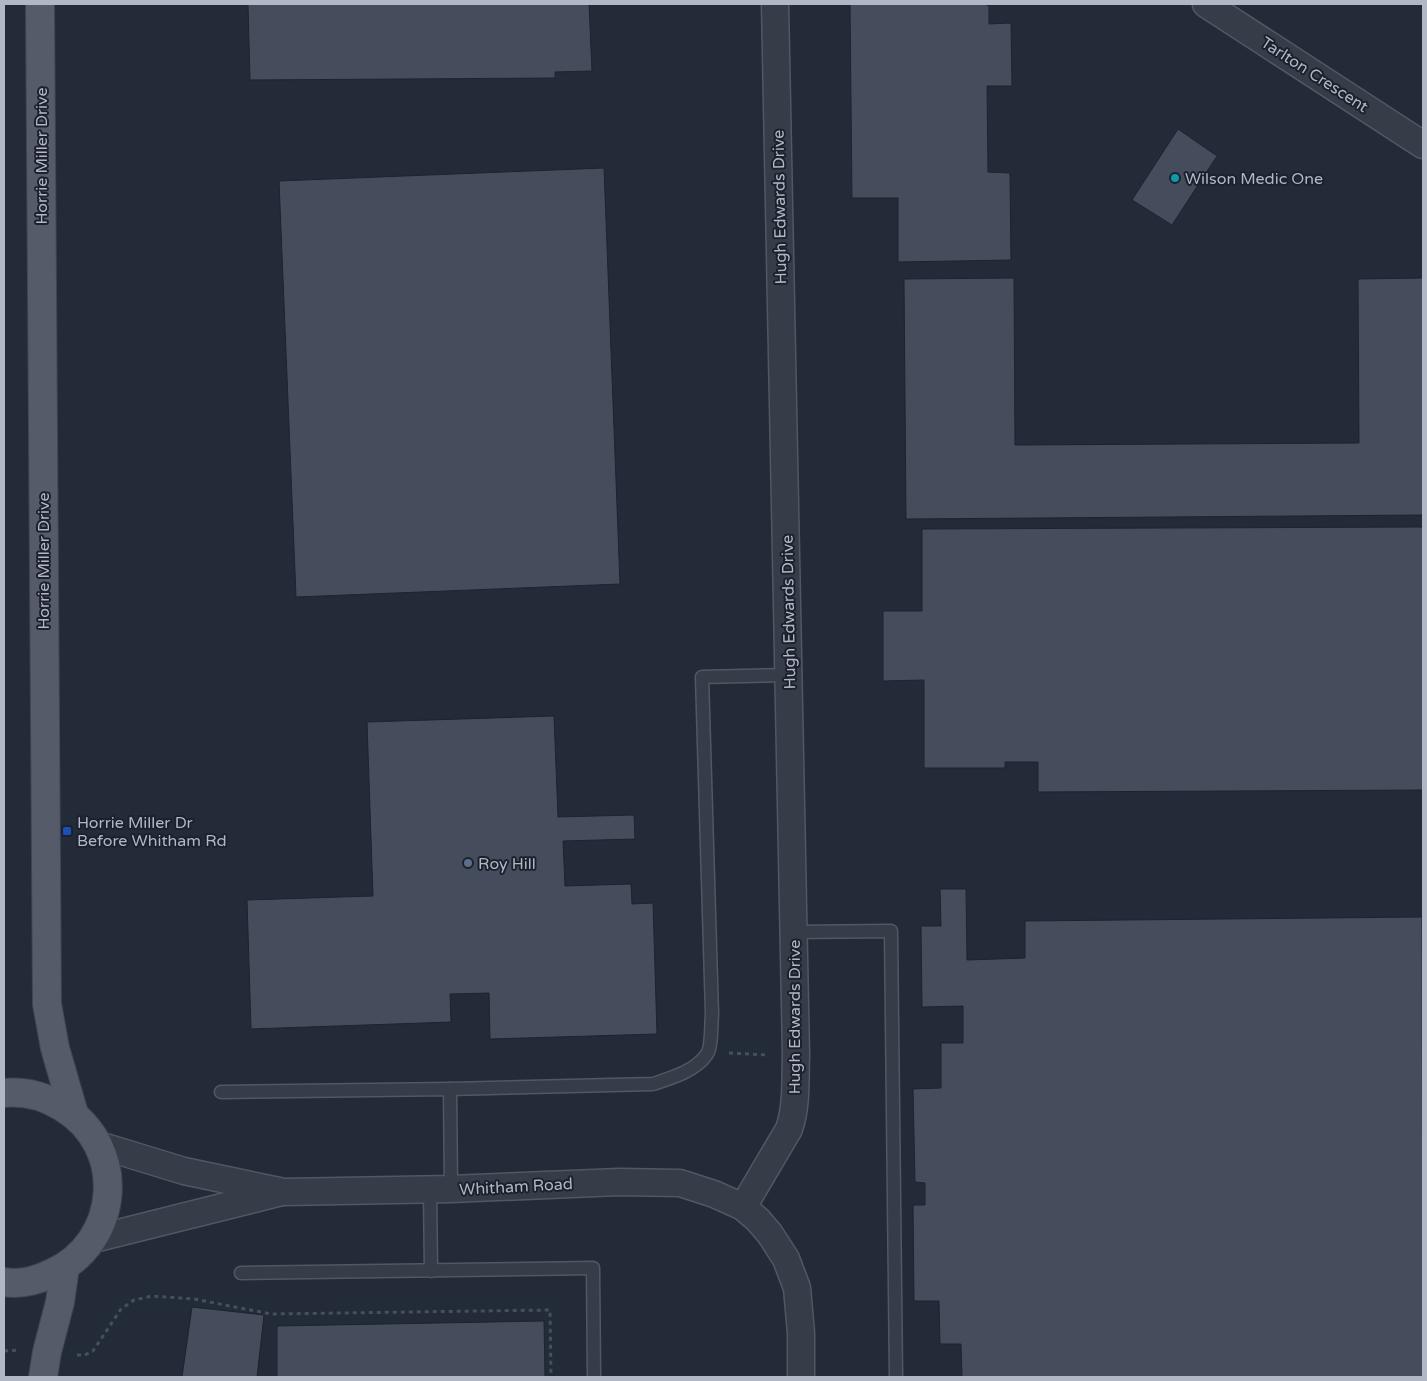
<svg xmlns="http://www.w3.org/2000/svg" width="1427" height="1381" font-family="'Varela Round',sans-serif">
<rect width="100%" height="100%" fill="#232a38"/>
<g fill="#454d5d" stroke="#1e2330">
<path d="M248 4H589L592 71 555 72V78L250 80Z"/>
<path d="M850 4H985L989 6V24L1011 23 1012 86H987L988 172 1010 173 1011 260 898 262V198H852Z"/>
<path d="M1178 129 1217 156 1172 225 1132 200Z"/>
<path d="M604 168 620 584 296 597 279 181Z"/>
<path d="M1014 278 1015 445 1359 443 1358 279 1423 278V515L906 519 904 279Z"/>
<path d="M1423 527V790L1038 792V762H1005V768H924V680L883 681V611H922V529Z"/>
<path d="M554 716 558 817 634 815 635 839 563 841 565 886 631 884 632 904 653 903 657 1034 490 1039 489 993 450 994 451 1022 251 1029 247 900 373 896 367 722Z"/>
<path d="M940 889H966L967 960 1025 958V921L1422 917 1423 1377H962L961 1344H940L939 1301H914L913 1205H925V1183L915 1182 913 1089 941 1088V1043H963V1006L922 1007 921 926H941Z"/>
<path d="M192 1307 264 1315 257 1377H182Z"/>
<path d="M544 1321 545 1377H277V1326Z"/>
</g>
<g fill="none" stroke-linecap="round" stroke-linejoin="round">
<defs>
<g id="lane">
<path d="M794 932 891 931 896 1377"/>
<path d="M450 1089 653 1084C671 1078 696 1071 707 1054 712 1047 711 1023 712 1014L702 677 789 675"/>
<path d="M221 1092 450 1089 451 1189"/>
<path d="M430 1190 431 1271"/>
<path d="M241 1273 593 1268 594 1377"/>
</g>
<g id="street">
<path d="M1206 4 1423 145"/>
<path d="M99 1145 184 1171 284 1192 451 1189 619 1182 680 1183 714 1194 743 1207 758 1220 770 1234 786 1259 797 1288 801 1333V1377"/>
<path d="M743 1207 789 1129C797 1106 795 1081 796 1056L775 4"/>
<path d="M94 1239 278 1193"/>
</g>
<g id="primary">
<path d="M40 4 47 1004 55 1048 74 1114"/>
<path d="M4 1093C25 1091 44 1096 62 1107 128 1146 121 1242 52 1273 38 1280 20 1285 4 1282"/>
<path d="M43 1377 47 1352 60 1302 65 1267"/>
</g>
</defs>
<use href="#lane" stroke="#525764" stroke-width="15"/>
<use href="#street" stroke="#525764" stroke-width="29"/>
<use href="#primary" stroke="#404552" stroke-width="30"/>
<g stroke="#435257" stroke-width="3" stroke-dasharray="4 4" stroke-linecap="butt">
<path d="M729 1053 768 1055"/>
<path d="M4 1351 18 1350"/>
<path d="M77 1355H85L93 1351 121 1309 134 1300 152 1296 194 1299 271 1314 550 1310 551 1377"/>
</g>
<use href="#lane" stroke="#373c49" stroke-width="12"/>
<use href="#street" stroke="#373c49" stroke-width="26"/>
<use href="#primary" stroke="#555b69" stroke-width="28"/>
</g>
<circle fill="#0f9aa8" stroke="#1c212e" stroke-width="2" cx="1175" cy="178" r="5"/>
<rect fill="#1a4fb4" stroke="#1c212e" stroke-width="2" x="62" y="826" width="10" height="10" rx="2.5"/>
<circle fill="#5c6f8a" stroke="#1c212e" stroke-width="2" cx="468" cy="863" r="5"/>
<g text-anchor="middle" stroke-width="4" stroke-linejoin="round" paint-order="stroke">
<g font-size="16" fill="#b2b7c5" stroke="#1c212e">
<text transform="translate(1315 74) rotate(33)" y="6">Tarlton Crescent</text>
<text transform="translate(41 156) rotate(-90)" y="6">Horrie Miller Drive</text>
<text transform="translate(779 207) rotate(-91)" y="6">Hugh Edwards Drive</text>
<text transform="translate(43 561) rotate(-90)" y="6">Horrie Miller Drive</text>
<text transform="translate(788 612) rotate(-91)" y="6">Hugh Edwards Drive</text>
<text transform="translate(794 1017) rotate(-90)" y="6">Hugh Edwards Drive</text>
<text transform="translate(516 1186) rotate(-3)" y="6">Whitham Road</text>
</g>
<g font-size="16" fill="#b2b7c5" stroke="#1c212e" text-anchor="start">
<text x="1185" y="184">Wilson Medic One</text>
<text x="77" y="828">Horrie Miller Dr<tspan x="77" dy="18">Before Whitham Rd</tspan></text>
<text x="478" y="869">Roy Hill</text>
</g>
</g>
<rect width="1427" height="1381" fill="none" stroke="#b2b7c5" stroke-width="10"/>
</svg>
